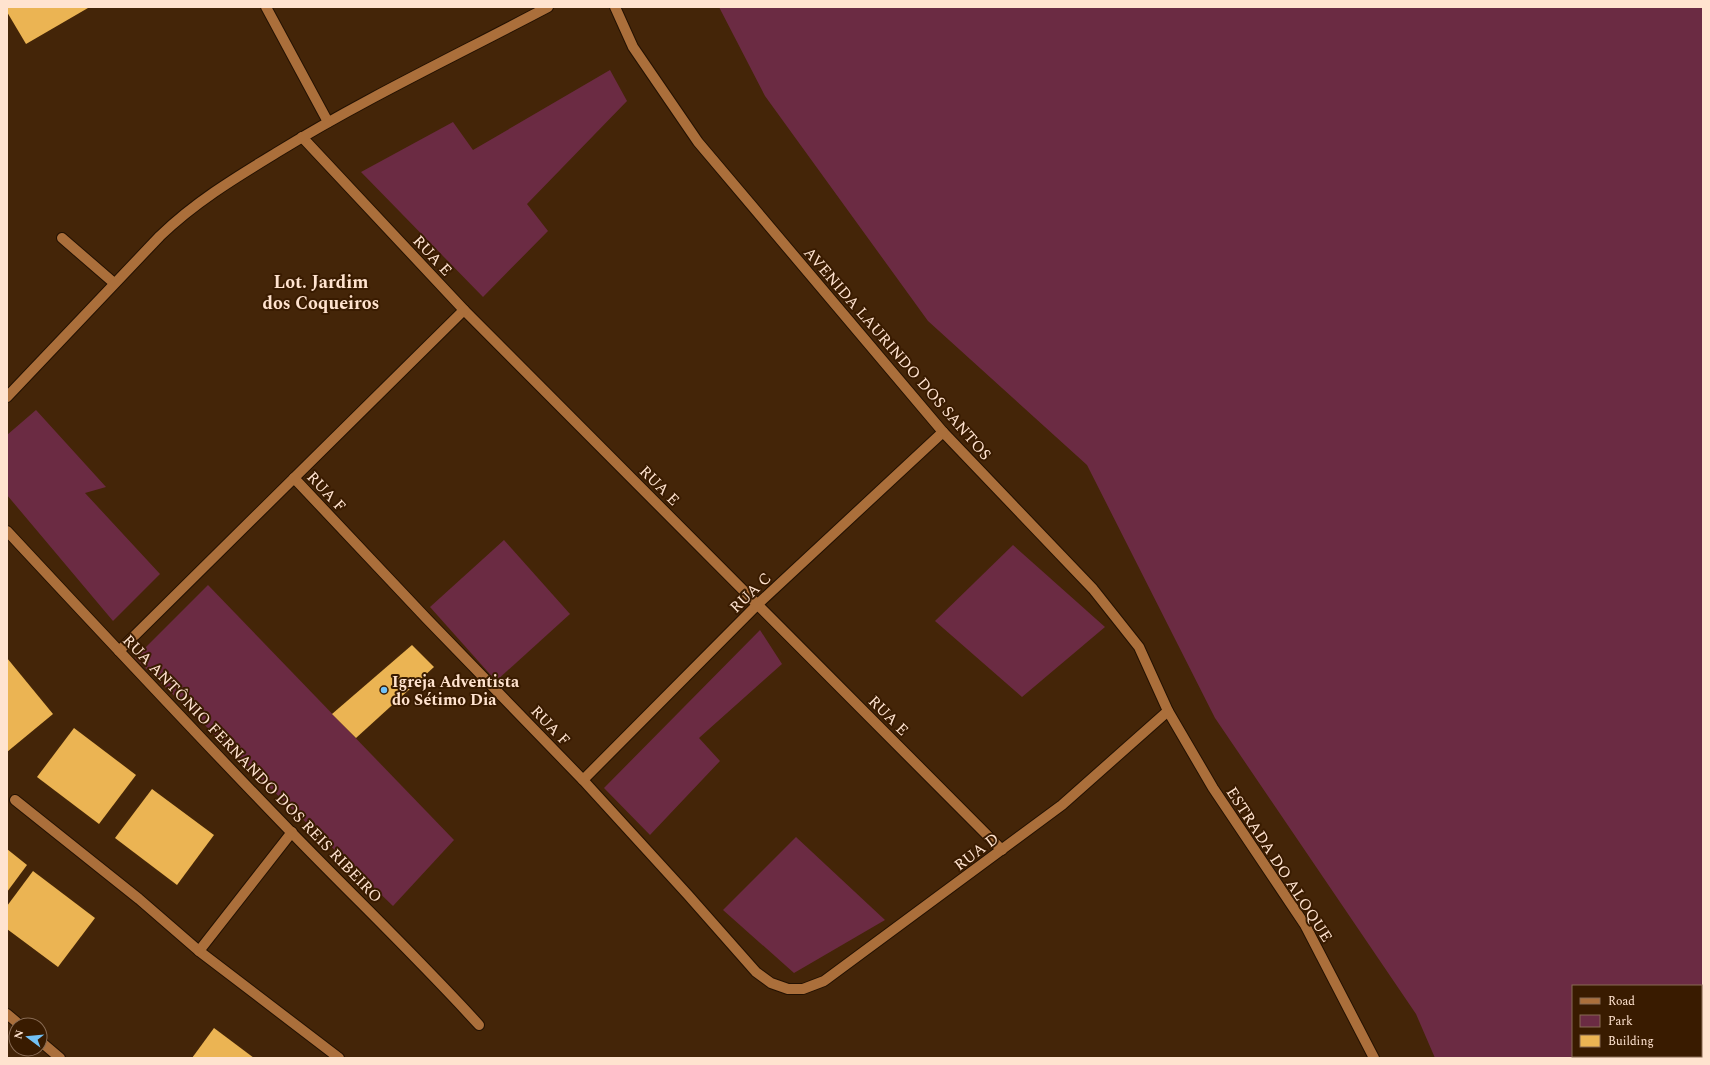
<svg xmlns="http://www.w3.org/2000/svg" width="1710" height="1065" font-family="Spectral,serif">
<rect width="100%" height="100%" fill="#442508"/>
<g fill="#6b2b43" fill-rule="evenodd">
<path d="M719 7H1703V1058H1435L1416 1014 1215 718 1087 465 928 321 765 96ZM1573 986H1701V1056H1573Z"/>
<path d="M610 70 627 101 527 204 548 231 483 297 361 172 453 122 473 150Z"/>
<path d="M36 410 106 487 85 493 160 574 113 621 7 495V435Z"/>
<path d="M504 540 570 614 496 681 430 607Z"/>
<path d="M1013 545 1105 627 1022 697 935 621Z"/>
<path d="M208 585 454 840 393 906 135 658Z"/>
<path d="M760 630 782 664 699 738 720 761 650 835 604 788Z"/>
<path d="M796 837 885 920 794 973 723 910Z"/>
</g>
<g fill="#ebb453">
<path d="M7 7H87L88 8 26 44 7 12Z"/>
<path d="M412 645 434 667 356 738 332 714Z"/>
<path d="M7 658 53 714 7 752Z"/>
<path d="M74 728 136 775 99 824 37 777Z"/>
<path d="M152 789 214 835 177 885 115 838Z"/>
<path d="M7 849 27 865 7 892Z"/>
<path d="M33 871 95 918 58 967 7 929V906Z"/>
<path d="M214 1028 254 1058H192Z"/>
</g>
<g fill="none" stroke-linecap="round" stroke-linejoin="round">
<defs>
<g id="service">
<path d="M15 800 139 899 199 951 339 1058"/>
<path d="M199 951 292 832"/>
<path d="M7 1014 20 1025"/>
<path d="M40 1041 60 1058"/>
</g>
<g id="minor">
<path d="M266 7 328 122"/>
<path d="M615 7 633 47 698 142 943 432 1093 589 1139 647 1168 711 1213 788 1305 925 1374 1058"/>
<path d="M302 137 464 310 1002 850"/>
<path d="M62 238 114 283"/>
<path d="M7 397 160 236C195 202 235 178 276 153 364 99 457 55 548 7"/>
<path d="M294 478 427 619 583 780 688 895 756 972 771 983 788 989H803L824 981 1062 805 1168 711"/>
<path d="M7 531C101 632 196 734 292 833 354 897 419 959 479 1025"/>
<path d="M119 651 464 310"/>
<path d="M583 780 758 604 943 432"/>
</g>
</defs>
<use href="#service" stroke="#231102" stroke-width="12"/>
<use href="#minor" stroke="#231102" stroke-width="12"/>
<use href="#service" stroke="#ab6f3b" stroke-width="10"/>
<use href="#minor" stroke="#ab6f3b" stroke-width="10"/>
</g>
<circle fill="#72c1f5" stroke="#391b00" stroke-width="1.5" cx="384" cy="690" r="4"/>
<g text-anchor="middle" stroke-width="4" stroke-linejoin="round" paint-order="stroke">
<g font-size="16" fill="#ffe3cf" stroke="#391b00">
<text transform="translate(433 255) rotate(47)" y="6">RUA E</text>
<text transform="translate(898 353) rotate(49)" y="6">AVENIDA LAURINDO DOS SANTOS</text>
<text transform="translate(660 485) rotate(45)" y="6">RUA E</text>
<text transform="translate(327 491) rotate(47)" y="6">RUA F</text>
<text transform="translate(750 592) rotate(-44)" y="6">RUA C</text>
<text transform="translate(889 715) rotate(45)" y="6">RUA E</text>
<text transform="translate(551 725) rotate(46)" y="6">RUA F</text>
<text transform="translate(253 768) rotate(46)" y="6">RUA ANTÔNIO FERNANDO DOS REIS RIBEIRO</text>
<text transform="translate(976 851) rotate(-37)" y="6">RUA D</text>
<text transform="translate(1280 864) rotate(57)" y="6">ESTRADA DO ALOQUE</text>
</g>
<g font-size="16" font-weight="bold" fill="#ffe3cf" stroke="#391b00" text-anchor="start">
<text x="392" y="687">Igreja Adventista<tspan x="392" dy="18">do Sétimo Dia</tspan></text>
</g>
<g font-size="18" font-weight="bold" fill="#ffe3cf" stroke="#391b00">
<text x="321" y="288">Lot. Jardim<tspan x="321" dy="21">dos Coqueiros</tspan></text>
</g>
</g>
<rect width="1710" height="1065" fill="none" stroke="#ffe3cf" stroke-width="16"/>
<rect x="1572" y="985" width="130" height="72" fill="#391b00" stroke="#886b53"/>
<rect x="1580" y="998" width="20" height="6" fill="#ab6f3b" stroke="#886b53"/>
<text x="1608" y="1005" font-size="12" fill="#ffe3cf">Road</text>
<rect x="1580" y="1015" width="20" height="12" fill="#6b2b43" stroke="#886b53"/>
<text x="1608" y="1025" font-size="12" fill="#ffe3cf">Park</text>
<rect x="1580" y="1035" width="20" height="12" fill="#ebb453" stroke="#886b53"/>
<text x="1608" y="1045" font-size="12" fill="#ffe3cf">Building</text>
<g transform="translate(28 1037) rotate(286)"><circle r="19" fill="#391b00" stroke="#886b53"/>
<path d="M0-3L7 15L0 10L-7 15Z" fill="#72c1f5"/>
<text y="-6" font-size="11" font-weight="bold" text-anchor="middle" fill="#ffe3cf">N</text>
</g>
</svg>
